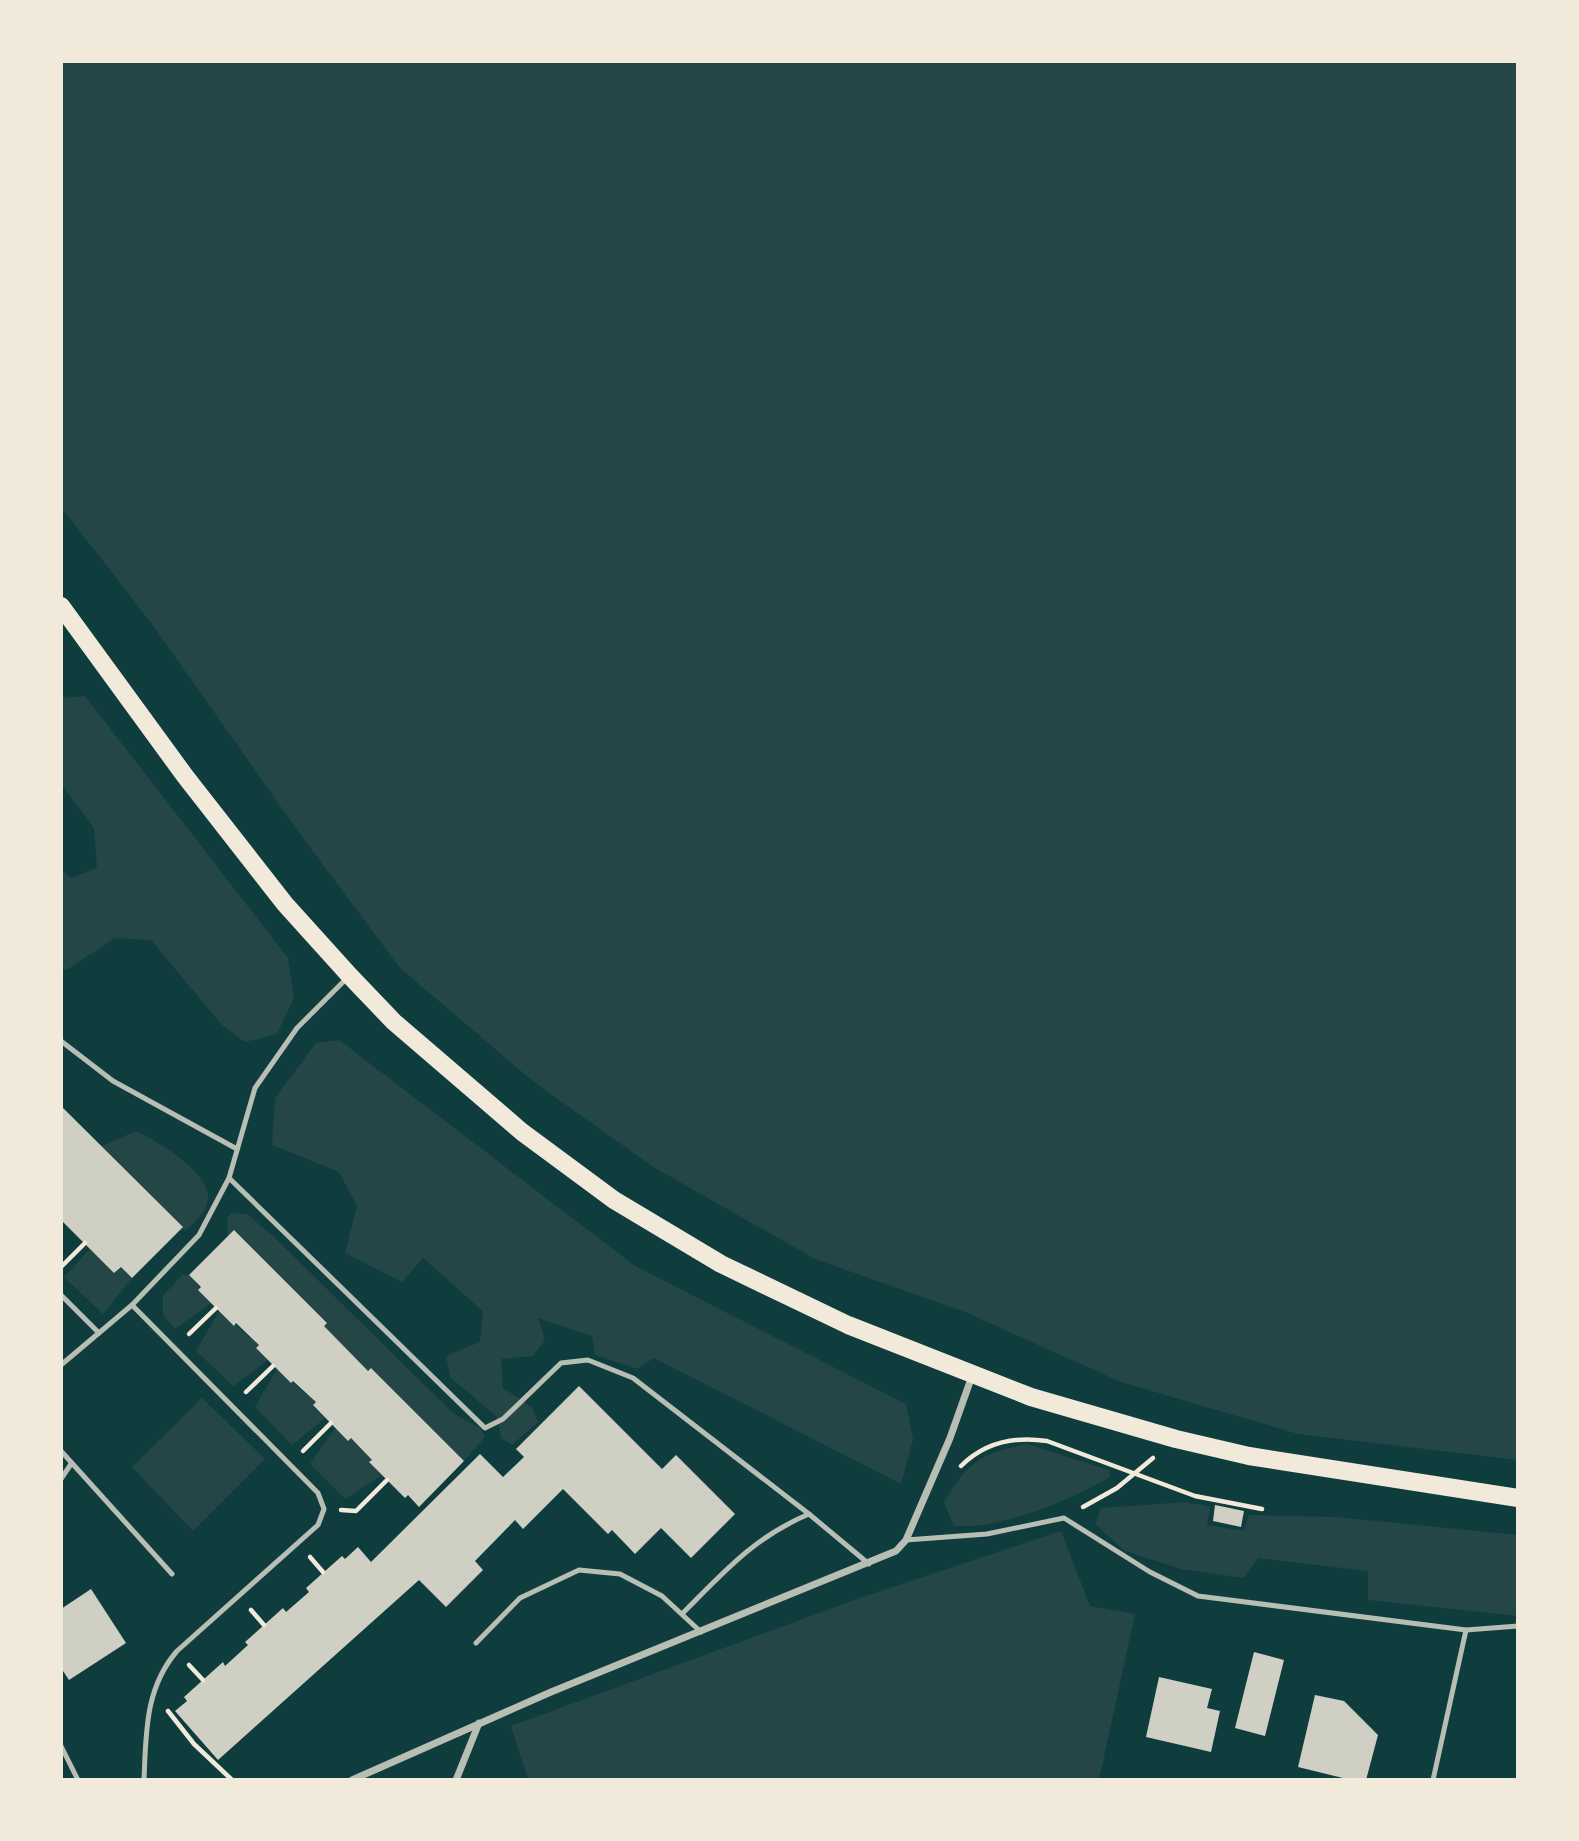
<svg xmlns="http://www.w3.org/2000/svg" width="1579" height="1841" font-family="Barlow,sans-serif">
<rect width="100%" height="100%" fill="#0f3d3e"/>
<g fill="#244646">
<path d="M61 61H1518V1460L1298 1434 1121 1382 965 1312 815 1259 652 1166 534 1082 400 968 300 834 152 624 61 507Z"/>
<path d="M85 696 288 958 294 998 277 1034 245 1042 222 1025 151 940 115 938 68 969H61V870L72 878 97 868 94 828 61 784V698Z"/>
<path d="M339 1040 635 1266 906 1404 913 1439 901 1484 654 1358 637 1369 595 1355 592 1336 538 1318 545 1340 533 1356 501 1359 503 1388 532 1407 538 1422 512 1445 501 1438 497 1417 450 1377 446 1356 480 1342 483 1311 423 1258 402 1282 345 1253 357 1206 339 1172 272 1145 275 1098 316 1043Z"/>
<path d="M136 1131C156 1140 212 1174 208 1199 207 1212 195 1222 186 1230L179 1231 182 1226 102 1146Z"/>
<path d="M232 1213 247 1214 273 1236 454 1414 480 1428 485 1437 464 1461 372 1368 368 1371 324 1326 327 1322 235 1230 228 1236 227 1218Z"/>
<path d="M90 1249 114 1272 121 1267 132 1278 103 1314 64 1277Z"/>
<path d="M182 1275H189L211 1303 175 1329 163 1315V1296Z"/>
<path d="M219 1311 259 1345 256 1348 268 1360 233 1386 196 1351Z"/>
<path d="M277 1369 316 1402 313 1406 325 1418 292 1445 255 1407Z"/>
<path d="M202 1398 265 1459 193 1531 132 1467Z"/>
<path d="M335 1428 348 1441 351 1438 372 1460 370 1463 382 1475 345 1499 310 1464Z"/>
<path d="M1027 1444 1109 1470 1110 1477C1069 1501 1002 1529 954 1526L944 1503C966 1462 982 1453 1027 1444Z"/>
<path d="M1187 1502 1210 1507 1207 1525 1244 1531 1249 1515 1335 1517 1518 1535V1616L1368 1600V1571L1258 1558 1244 1578 1181 1569 1125 1551 1095 1524 1101 1508Z"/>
<path d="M1061 1531 1090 1606 1135 1614 1099 1780H528L511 1726 860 1598Z"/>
</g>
<g fill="#cfcfc3">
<path d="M61 1106 183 1227 132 1278 121 1267 114 1273 61 1220Z"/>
<path d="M234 1230 327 1323 324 1326 368 1371 371 1368 464 1461 419 1507 408 1495 405 1498 369 1462 372 1460 351 1438 348 1441 313 1405 316 1402 293 1381 291 1383 256 1348 259 1345 236 1323 234 1326 198 1290 201 1287 189 1275Z"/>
<path d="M579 1386 662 1469 676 1455 735 1514 691 1558 661 1528 635 1554 612 1530 608 1534 563 1489 523 1529 515 1520 475 1561 483 1570 446 1607 419 1580 218 1760 175 1711 187 1701 184 1697 223 1662 225 1666 248 1645 245 1642 283 1608 286 1612 309 1592 306 1588 342 1556 345 1559 358 1547 371 1562 480 1454 503 1477 524 1457 516 1449Z"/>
<path d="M1215 1505 1244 1511 1241 1527 1213 1521Z"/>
<path d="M91 1589 126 1643 69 1680 61 1668V1609Z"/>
<path d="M1254 1652 1284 1660 1265 1736 1235 1728Z"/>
<path d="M1159 1677 1212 1689 1207 1708 1220 1711 1211 1752 1146 1737Z"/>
<path d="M1315 1695 1344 1701 1378 1735 1366 1780H1351L1298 1767Z"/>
</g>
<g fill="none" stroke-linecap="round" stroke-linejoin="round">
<g stroke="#f1e9da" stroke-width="4.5">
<path d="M61 1267 85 1243"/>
<path d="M189 1334 216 1308"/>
<path d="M246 1392 273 1366"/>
<path d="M303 1451 331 1423"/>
<path d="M961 1466C985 1442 1014 1436 1047 1441L1195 1496 1262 1509"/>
<path d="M1083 1507 1117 1488 1153 1458"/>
<path d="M341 1510 356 1511 387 1480"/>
<path d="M310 1557 323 1572"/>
<path d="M251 1610 264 1625"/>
<path d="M189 1665 203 1680"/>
<path d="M168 1711 194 1744 232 1780"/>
</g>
<g stroke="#b8beb3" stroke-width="5">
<path d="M61 1041 113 1081 237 1149"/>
<path d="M229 1178 485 1428 503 1419 561 1363 588 1360 633 1378 809 1514"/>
<path d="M61 1295 99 1333"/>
<path d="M132 1305 318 1493 324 1509 318 1525 177 1651C145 1688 146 1733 144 1780"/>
<path d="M61 1365 132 1305 199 1235 229 1178 255 1088 297 1028 346 979"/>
<path d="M61 1451 172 1574"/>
<path d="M61 1479 71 1464"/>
<path d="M906 1540 987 1534 1064 1518 1150 1572 1198 1596 1466 1630 1518 1626"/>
<path d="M682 1614C723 1573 754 1537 809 1514L869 1564"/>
<path d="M476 1643 520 1598 579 1570 620 1574 662 1596 701 1632"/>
<path d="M61 1746 78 1780"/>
<path d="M1433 1780 1466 1630"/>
</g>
<g stroke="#b8beb3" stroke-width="7">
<path d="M352 1780 551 1692 896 1551 906 1540 950 1438 972 1376"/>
<path d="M456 1780 479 1723"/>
</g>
<path stroke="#f1e9da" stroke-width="18" d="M61 606 185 776 285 904 350 976 394 1022 522 1132 614 1200 721 1264 848 1325 1031 1397 1176 1439 1249 1456 1518 1498"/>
</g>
<rect width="1579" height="1841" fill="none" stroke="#f1e9da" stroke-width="126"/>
</svg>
